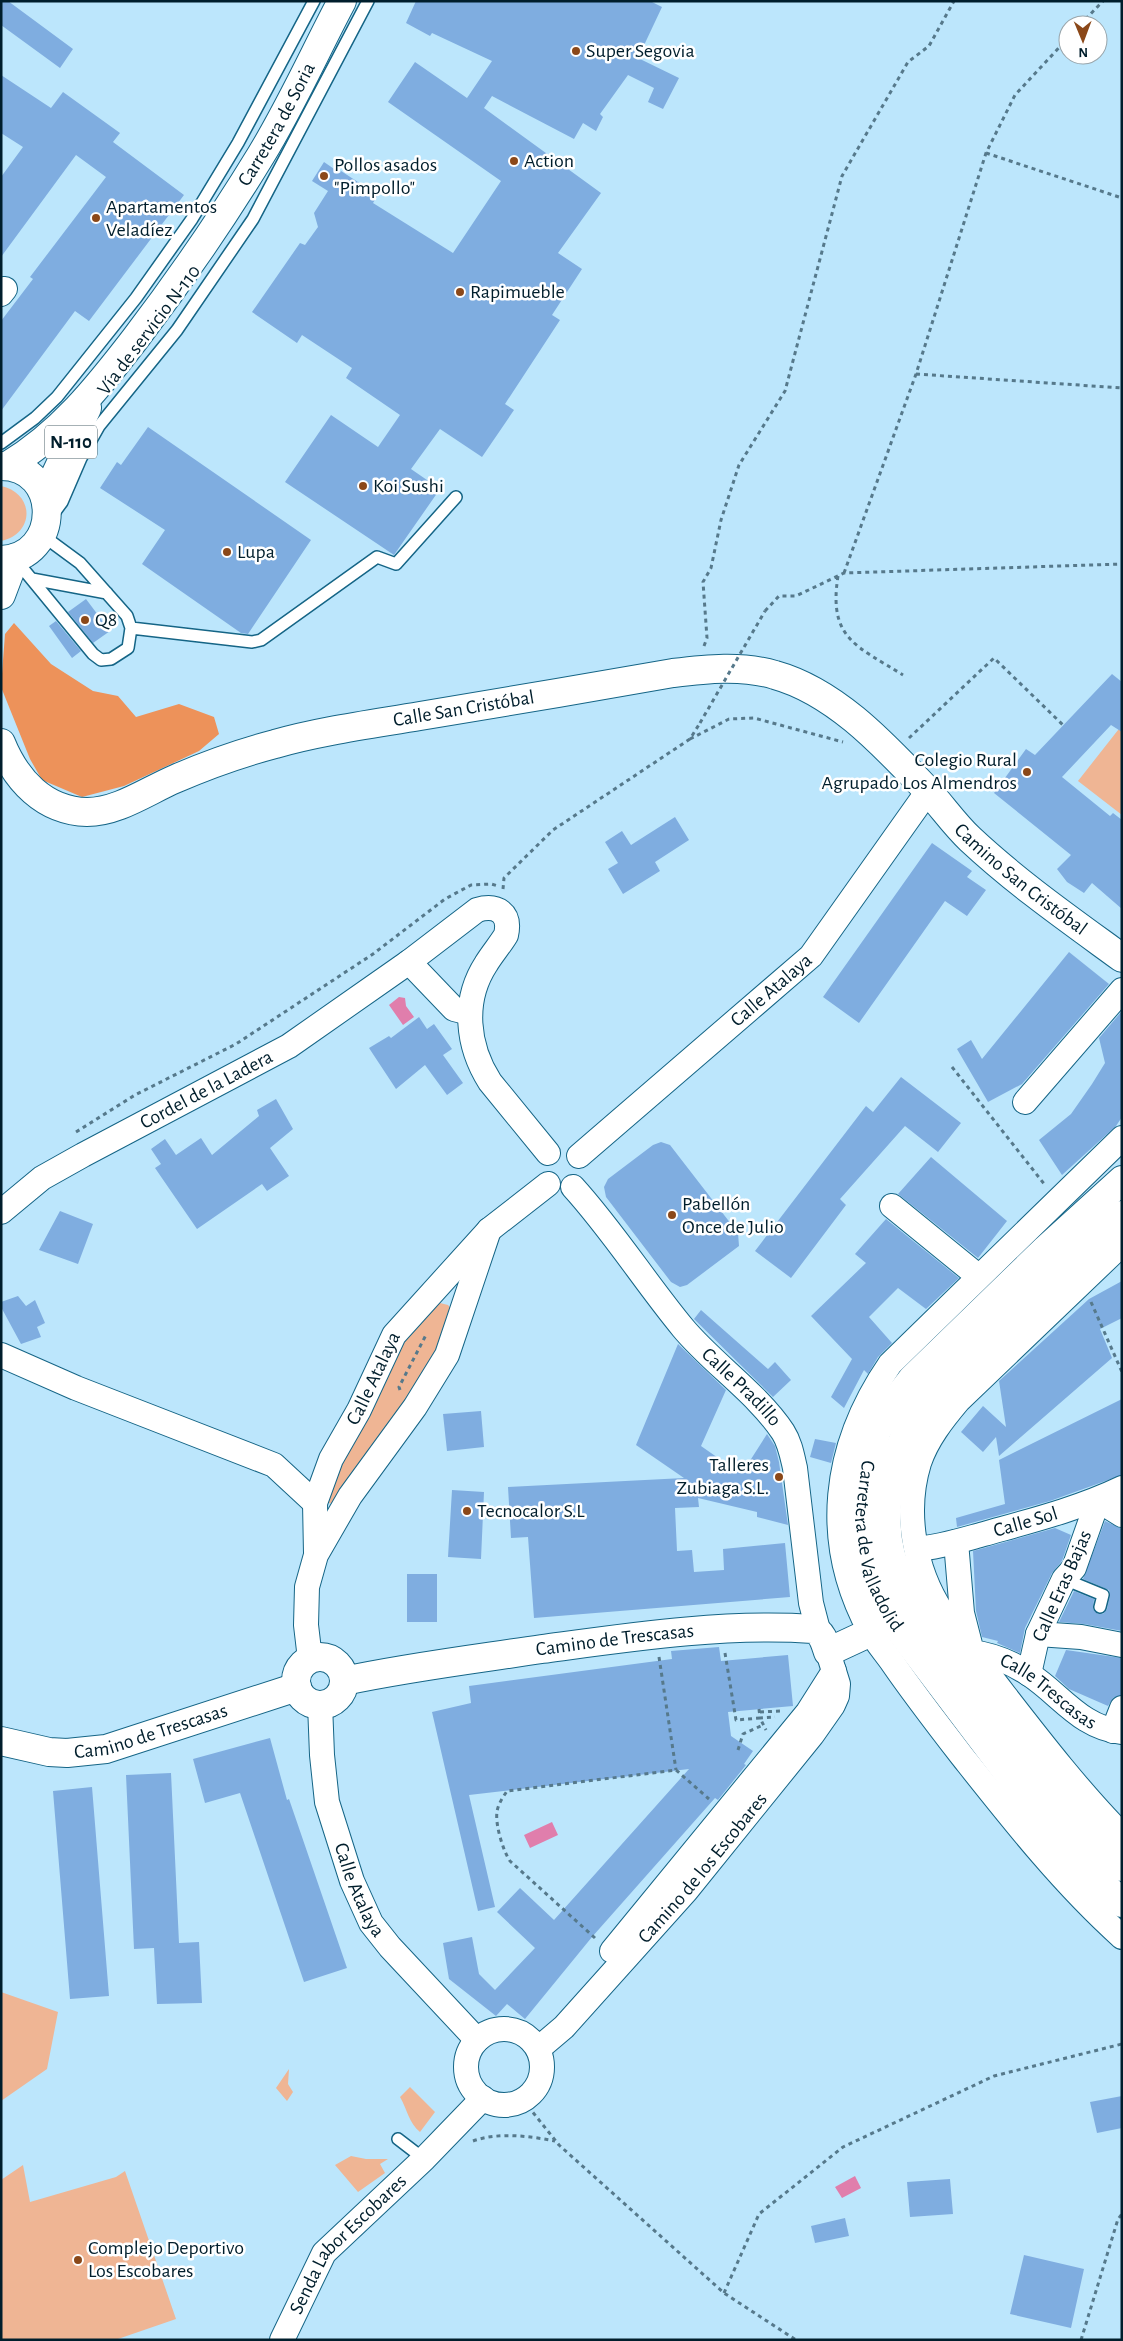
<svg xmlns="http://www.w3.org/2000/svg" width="1123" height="2341" font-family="'Alegreya Sans',sans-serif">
<rect width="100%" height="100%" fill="#bce6fc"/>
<!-- green -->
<path fill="#efb594" d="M1,486C35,493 35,534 1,541Z
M1122,725V815L1078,781Z
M440,1303L448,1305L453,1311L441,1354L335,1504L329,1503L327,1498L328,1493L402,1340L433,1307Z
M1,1992L58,2012L47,2069L1,2101Z
M289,2069L288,2084L293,2092L287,2101L276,2088Z
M410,2087L435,2112L420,2132C409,2123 407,2109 400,2097Z
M351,2156L366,2159H388L380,2164L385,2173L358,2192L335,2165Z
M23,2165L30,2202L116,2177L125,2171L176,2319L115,2340H1V2180Z"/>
<!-- forest -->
<path fill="#ed925a" d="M14,623L51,664L93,691L118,696L136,717L179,704L214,717L219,734L199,751L124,786L82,797L42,780L30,759L1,687L5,634Z"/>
<!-- water -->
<path fill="#e07eac" d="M399,997L405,998L406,1006L414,1017L403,1025L389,1005Z
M552,1822L558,1835L530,1848L524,1835Z
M855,2176L861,2188L842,2198L835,2187Z"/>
<!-- building -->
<path fill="#7fade0" d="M1,1H8L73,49L60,68L1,25Z
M416,1H650L662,7L638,58L679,78L663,109L648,102L654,88L628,75L600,114L603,117L596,131L583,123L574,139L492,96L484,108L601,193L558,253L582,269L552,315L560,320L505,404L514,410L482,457L440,429L411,469L440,489L394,555L285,482L331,415L378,447L400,415L346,378L352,368L302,335L297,343L252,312L300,243L305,245L318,227L314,213L328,191L312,181L324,162L340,173L341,171L378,195L373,203L453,253L501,181L388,102L415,62L467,98L492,61L432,33L430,36L406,23Z
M1,75L51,108L63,92L120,133L113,142L184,195L89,321L75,311L1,411V321L33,279L30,277L106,177L76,155L1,257V177L23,147L1,133Z
M148,427L311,540L248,634L241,633L142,564L165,530L100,488L117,462L121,465Z
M86,599L110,631L93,643L68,612Z
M56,621L81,651L72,658L49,626Z
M1112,674L1122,682V732L1111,725L1062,777L1110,816L1113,813L1122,820V909L1092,883L1084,893L1067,882L1057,869L1071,855L994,793L1026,749L1035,755Z
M675,817L689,840L655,862L660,871L623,894L608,869L618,863L605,842L622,831L631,845Z
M932,843L972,871L967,877L986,890L967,916L945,901L859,1023L823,997Z
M1069,952L1109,984L1022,1084L988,1102L957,1049L971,1040L982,1059Z
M1122,1011V1117L1116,1126L1062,1175L1039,1140L1071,1114L1092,1084L1105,1063L1099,1038Z
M419,1017L427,1029L434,1024L452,1049L443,1055L463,1083L447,1095L425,1065L396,1089L369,1048L389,1036L391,1038Z
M901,1077L961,1123L938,1152L905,1126L840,1199L846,1205L791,1278L755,1251L866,1106L873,1112Z
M276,1099L293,1129L270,1148L289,1176L267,1191L262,1184L197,1229L155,1168L161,1164L151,1149L165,1139L176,1155L201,1138L212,1155L259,1116L257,1110Z
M661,1142L670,1145L738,1233L739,1246L687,1285L680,1287L671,1282L606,1197L604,1187L608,1179L653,1145Z
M931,1157L1007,1221L978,1258L898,1194Z
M60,1211L93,1224L78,1264L39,1250Z
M886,1219L959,1278L926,1309L898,1288L869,1317L892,1343L878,1357L868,1374L864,1370L844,1408L831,1397L852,1359L811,1316L866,1263L855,1254Z
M1122,1281V1318L1100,1329L1112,1358L999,1456L996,1437L983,1452L961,1432L983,1406L1006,1427L999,1381L1089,1299Z
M18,1296L26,1306L35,1300L45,1323L37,1327L41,1337L21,1344L1,1307V1302Z
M701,1310L768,1369L775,1362L791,1380L773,1397L694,1319Z
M678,1344L726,1390L701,1446L731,1467L737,1459L746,1467L767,1434L775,1446L779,1462L788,1525L757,1517V1512L698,1498L699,1507L675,1508L677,1551L692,1550L694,1572L724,1570L723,1549L785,1543L790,1597L534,1618L528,1537L511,1538L508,1487L684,1478L636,1445Z
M1122,1399V1475L1050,1501L957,1527L956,1518L1005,1504L999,1460Z
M481,1411L484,1447L447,1451L443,1414Z
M815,1439L836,1443L831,1463L810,1457Z
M452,1490L484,1492L481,1559L448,1557Z
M1105,1521L1122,1529V1631L1084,1624L1059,1622L1074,1591L1094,1599L1093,1609L1098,1614H1103L1107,1609L1110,1596L1109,1590L1083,1579Z
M1055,1528L1071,1535L1062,1561L1052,1573L1025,1628L1020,1653L997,1643L998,1641L982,1637L976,1611L973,1551Z
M407,1574H437V1622H407Z
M719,1647L721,1661L788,1655L793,1706L728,1712L731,1736L753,1751L744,1764L746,1765L718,1800L715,1798L592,1937L525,2019L507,2004L496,2016L449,1979L443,1943L472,1937L479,1974L495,1990L535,1948L497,1912L520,1888L554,1920L689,1769L469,1795L495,1907L478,1911L432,1712L471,1703L469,1686L672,1659L671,1651Z
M1066,1650L1122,1658V1695L1113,1698L1108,1706L1069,1689L1055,1676Z
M270,1738L287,1800L289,1799L347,1968L304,1982L240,1793L205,1803L193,1759Z
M171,1773L179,1943L199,1942L202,2003L157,2004L154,1948L134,1949L126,1775Z
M92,1787L109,1996L70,1999L53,1791Z
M1122,2096V2128L1097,2133L1090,2102Z
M950,2179L953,2214L910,2217L907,2182Z
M845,2218L849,2236L815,2243L811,2226Z
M1024,2255L1084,2269L1071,2328L1010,2314Z"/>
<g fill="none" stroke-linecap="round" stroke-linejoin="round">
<!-- service casing -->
<g stroke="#156586" stroke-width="14">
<path id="service" d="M1,443L35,418L57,397L136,298L192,219L238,143L314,1
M51,517L62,502L81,458L99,426L177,330L253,219L368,1
M15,559L93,654L101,660L111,659L128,648L131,628L127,616L80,563L42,535
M32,579L107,593
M131,628L252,642L261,640L377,557L396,564L456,497
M1064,1579L1103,1595L1100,1607
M398,2139L424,2159"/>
</g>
<!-- minor casing -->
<g stroke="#156586" stroke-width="26">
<g id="minor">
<path d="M1,294L5,289"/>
<path d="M409,962L454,1009L470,1013"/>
<path d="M1025,1102L1122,990"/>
<path d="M1122,1138L890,1364C833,1447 821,1541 870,1631C876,1642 885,1652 892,1662C914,1694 938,1725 962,1756C1012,1819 1062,1883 1122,1937"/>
<path id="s1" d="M579,1156L811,956L928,791"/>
<path id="s2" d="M573,1187C613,1231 645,1282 683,1328C712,1363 758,1394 783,1432C790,1443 792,1455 795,1468L811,1603L818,1630"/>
<path d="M892,1206L978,1276"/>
<path id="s3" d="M1,1212L42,1178L83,1155L289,1046L409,962L477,910C497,904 511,913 506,935C500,945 492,954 486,964C462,1001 467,1046 490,1082L548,1153"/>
<path d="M1122,1244L959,1400C943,1419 927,1439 919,1463C904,1512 914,1569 942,1612C960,1640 983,1666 1003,1693C1041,1742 1078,1790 1122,1835"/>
<path d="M1,1355L76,1388L274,1465L315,1503"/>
<path id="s4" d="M956,1542L962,1613L972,1652C993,1655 1011,1662 1029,1674C1061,1695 1081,1728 1122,1732"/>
<path id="s5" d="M917,1549C940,1547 962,1540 984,1534C1030,1521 1078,1509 1122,1488"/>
<path id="s6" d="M316,1553L315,1503L331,1459L359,1410L394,1335L489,1230L548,1184"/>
<path d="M1038,1634L1081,1637L1122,1645"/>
<path d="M310,1659L306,1625L307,1587L316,1555L350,1496L415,1407L447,1355L489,1230"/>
<path d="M1029,1674L1038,1634L1064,1579L1074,1568L1098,1500L1122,1515"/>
<path id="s7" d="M320,1704L322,1755L327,1802L352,1881L371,1923L390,1947L477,2040"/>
<path d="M1113,1731L1122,1708"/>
<path d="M612,1951L808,1712L834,1671"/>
<circle cx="504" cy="2067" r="38"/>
<path id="s8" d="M538,2049L564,2027L686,1891L812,1735L833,1705L837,1696L838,1684L828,1652"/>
<path id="s9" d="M282,2340L324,2253L424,2159L483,2098"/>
</g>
</g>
<!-- tertiary casing -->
<g stroke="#156586" stroke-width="30">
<g id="tertiary">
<circle cx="320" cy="1681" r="24"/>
<path id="s10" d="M344,1681C409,1667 476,1659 542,1649C631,1637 723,1623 813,1629C822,1632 825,1643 828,1652L871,1632"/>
<path id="s11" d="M1,1741L49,1752L67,1753L106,1749L297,1687"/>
</g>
</g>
<!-- secondary casing -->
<g stroke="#156586" stroke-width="30">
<g id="secondary">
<path id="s12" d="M1,743C16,780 44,811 87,812C118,812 147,791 175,779C207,765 241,753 275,744C320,731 373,724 420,716C504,702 589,688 673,673C706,669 742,665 775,675C836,692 885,746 927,790C942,806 954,824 970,839C1017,883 1070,920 1122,958"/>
</g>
</g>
<!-- trunk casing -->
<g stroke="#156586" stroke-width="30">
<g id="trunk">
<path d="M1,466C62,466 62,558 1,560"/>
<path id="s13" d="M7,466C60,435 98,387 135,339C180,280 222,219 261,155C291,106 315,52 342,1"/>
<path d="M45,497L87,408"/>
<path d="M1,595L15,558"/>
<path id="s14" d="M1122,1180L1046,1249L912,1379L888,1410L877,1431L869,1454L861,1519L869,1575L889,1616L1038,1813L1095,1877L1122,1903"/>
<path d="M1122,1215C1080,1254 1037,1294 995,1334C971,1356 942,1380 922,1407C895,1444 882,1494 888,1540C895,1592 935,1634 965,1675C1014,1741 1063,1809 1122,1867"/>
</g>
</g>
<!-- path -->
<path stroke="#56798b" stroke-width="3" stroke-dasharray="4 4" stroke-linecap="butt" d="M1080,25L1103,1
M986,153L1122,198
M916,374L1122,388
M844,573L916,374L986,153L1015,95L1068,38
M838,576C828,639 857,646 903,675
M765,611L779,596H796L844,573L1122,564
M704,646L707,638L703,582L711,568L721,520L739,465L785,391L842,176L908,62L929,46L954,1
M909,738L994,658L1063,725
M690,739L729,719L754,718L843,742
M503,889L504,878L553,830L690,739L700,723
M952,1067L1045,1185
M76,1132L135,1095L236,1044L373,954L445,899L471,885L491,884L498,886
M1091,1302L1122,1372
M400,1390L399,1387L427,1333
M725,1653L736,1720L760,1718L766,1730
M659,1657L676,1770
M759,1709L760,1718L775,1717
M760,1712L780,1711
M738,1750L743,1734L763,1725
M595,1938L510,1861C503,1851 495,1824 497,1812C498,1804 503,1797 507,1791L676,1770L709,1799
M523,2100L559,2145L724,2293L796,2340
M473,2141C498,2132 529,2136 555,2141
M724,2293L759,2214L843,2147L994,2076L1122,2044
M1081,2340L1118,2219L1122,2214"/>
<!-- service -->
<use href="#service" stroke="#fff" stroke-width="11"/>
<!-- minor -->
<use href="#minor" stroke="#fff" stroke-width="24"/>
<!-- tertiary -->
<use href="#tertiary" stroke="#fff" stroke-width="28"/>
<!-- secondary -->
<use href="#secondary" stroke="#fff" stroke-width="28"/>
<!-- trunk -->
<use href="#trunk" stroke="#fff" stroke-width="28"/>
<!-- path-bridge -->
<path stroke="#56798b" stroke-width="3" stroke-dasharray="4 4" stroke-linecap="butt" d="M700,723L765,611"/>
</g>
<!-- markers -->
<g fill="#8b4819" stroke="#fff" stroke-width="2">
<circle cx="576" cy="51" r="5"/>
<circle cx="514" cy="161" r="5"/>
<circle cx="324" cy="176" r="5"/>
<circle cx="96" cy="218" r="5"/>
<circle cx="460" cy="292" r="5"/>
<circle cx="363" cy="486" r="5"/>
<circle cx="227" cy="552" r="5"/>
<circle cx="85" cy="620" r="5"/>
<circle cx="1027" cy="772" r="5"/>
<circle cx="672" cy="1215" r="5"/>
<circle cx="779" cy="1477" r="5"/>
<circle cx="467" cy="1511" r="5"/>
<circle cx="78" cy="2260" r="5"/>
</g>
<g text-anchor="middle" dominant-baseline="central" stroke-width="5" stroke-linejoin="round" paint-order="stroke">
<!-- shield labels -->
<rect fill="#fff" stroke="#4c626b" stroke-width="1" x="45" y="425.5" width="52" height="33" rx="4"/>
<g font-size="19" font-weight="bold" fill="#001e2c">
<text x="71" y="442">N-110</text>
</g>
<!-- poi labels -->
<g font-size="20" fill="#001e2c" stroke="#fff" text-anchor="start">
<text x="586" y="51">Super Segovia</text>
<text x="524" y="161">Action</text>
<text x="334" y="165">Pollos asados<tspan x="334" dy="23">"Pimpollo"</tspan></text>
<text x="106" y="207">Apartamentos<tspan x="106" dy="23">Veladíez</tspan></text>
<text x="470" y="292">Rapimueble</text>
<text x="373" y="486">Koi Sushi</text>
<text x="237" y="552">Lupa</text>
<text x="95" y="620">Q8</text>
<text x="1017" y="760" text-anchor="end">Colegio Rural<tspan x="1017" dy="23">Agrupado Los Almendros</tspan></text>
<text x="682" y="1204">Pabellón<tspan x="682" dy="23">Once de Julio</tspan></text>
<text x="769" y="1465" text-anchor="end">Talleres<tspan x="769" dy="23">Zubiaga S.L.</tspan></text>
<text x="477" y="1511">Tecnocalor S.L</text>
<text x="88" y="2248">Complejo Deportivo<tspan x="88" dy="23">Los Escobares</tspan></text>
</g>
<!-- street labels -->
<g font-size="20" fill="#001e2c" stroke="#fff">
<text stroke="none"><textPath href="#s13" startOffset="439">Carretera de Soria</textPath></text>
<text transform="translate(149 330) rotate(-53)">Vía de servicio N-110</text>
<text stroke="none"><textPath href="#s12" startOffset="510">Calle San Cristóbal</textPath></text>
<text stroke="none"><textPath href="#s12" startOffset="1148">Camino San Cristóbal</textPath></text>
<text stroke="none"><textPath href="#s1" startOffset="254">Calle Atalaya</textPath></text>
<text stroke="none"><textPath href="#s3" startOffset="240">Cordel de la Ladera</textPath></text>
<text stroke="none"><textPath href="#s6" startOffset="188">Calle Atalaya</textPath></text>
<text stroke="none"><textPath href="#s2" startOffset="262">Calle Pradillo</textPath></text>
<text stroke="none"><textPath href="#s5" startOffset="112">Calle Sol</textPath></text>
<text stroke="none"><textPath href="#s14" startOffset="472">Carretera de Valladolid</textPath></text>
<text transform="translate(1062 1586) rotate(-66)">Calle Eras Bajas</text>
<text stroke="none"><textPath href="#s10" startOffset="274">Camino de Trescasas</textPath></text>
<text stroke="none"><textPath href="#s4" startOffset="199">Calle Trescasas</textPath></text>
<text stroke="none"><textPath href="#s11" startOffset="154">Camino de Trescasas</textPath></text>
<text stroke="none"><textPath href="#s8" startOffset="245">Camino de los Escobares</textPath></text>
<text stroke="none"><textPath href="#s7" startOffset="192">Calle Atalaya</textPath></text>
<text stroke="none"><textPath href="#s9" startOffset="118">Senda Labor Escobares</textPath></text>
</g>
</g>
<!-- border -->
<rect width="1123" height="2341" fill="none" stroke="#001e2c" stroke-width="5"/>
<!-- north arrow -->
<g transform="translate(1083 40) rotate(179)"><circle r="24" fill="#ffffff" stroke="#99a5ab"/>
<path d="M0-4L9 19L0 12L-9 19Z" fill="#8b4819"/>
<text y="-8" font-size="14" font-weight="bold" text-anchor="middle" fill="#001e2c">N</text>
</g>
</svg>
